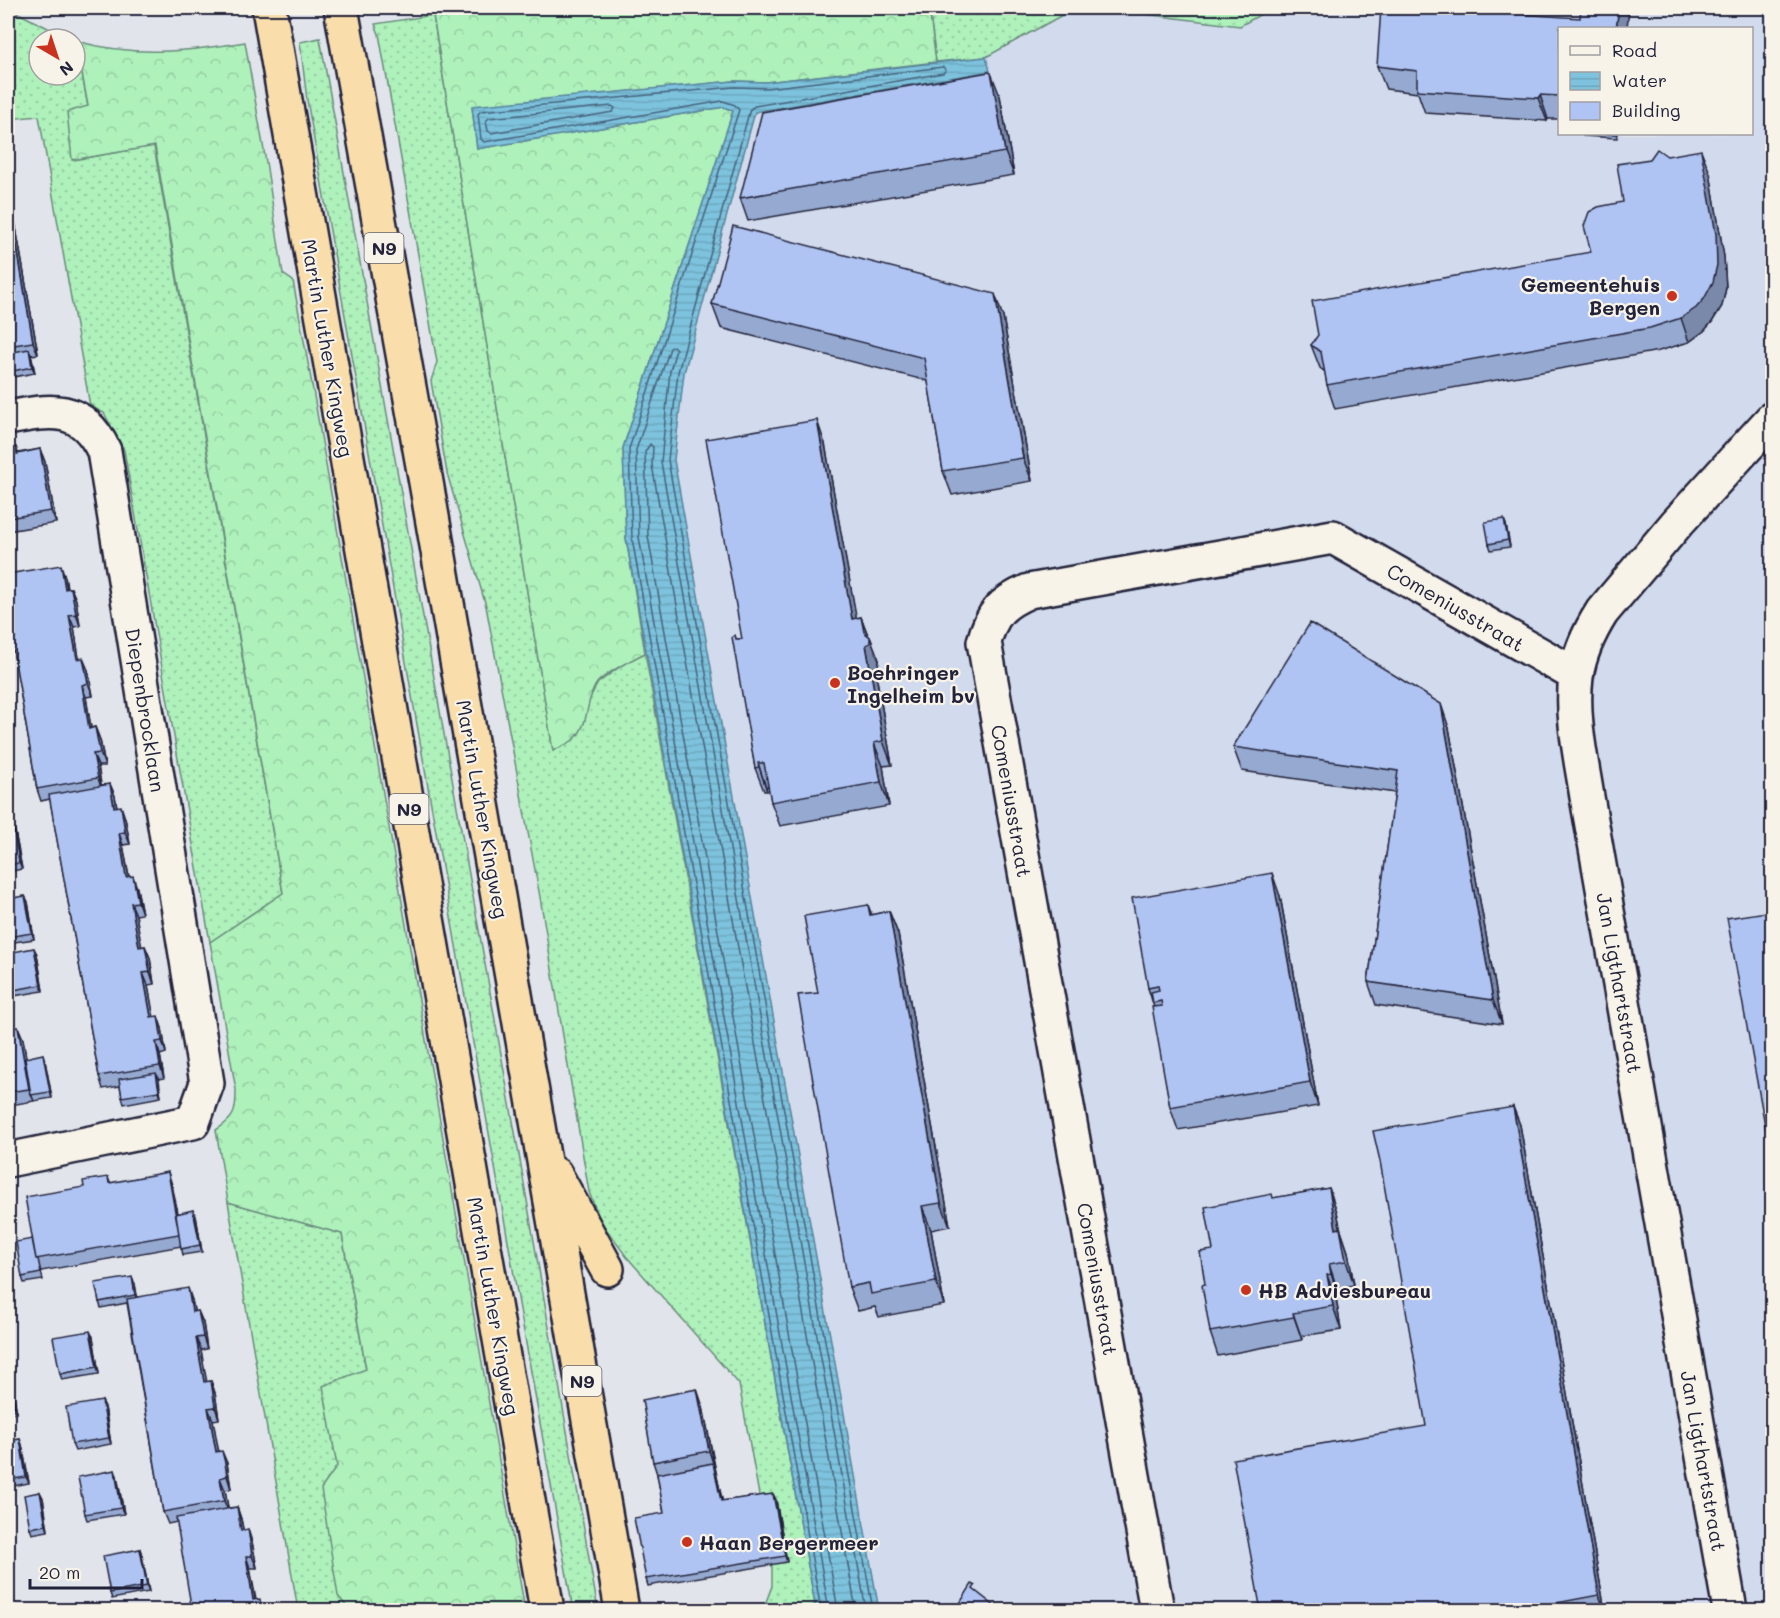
<svg xmlns="http://www.w3.org/2000/svg" width="1780" height="1618" font-family="Mali,sans-serif">
<defs>
<pattern id="grass-dots" width="8" height="8" patternUnits="userSpaceOnUse" patternTransform="scale(1.5)"><rect width="8" height="8" fill="#aef1bb"/><path d="M2 2h.1M6 6h.1" fill="none" stroke="#95cea2" stroke-width="1.8" stroke-linecap="round"/></pattern>
<pattern id="forest-crowns" width="20" height="18" patternUnits="userSpaceOnUse" patternTransform="scale(1.5)"><rect width="20" height="18" fill="#aef1bb"/><path d="M2 6a3 3 0 1 1 6 0M12 15a3 3 0 1 1 6 0" fill="none" stroke="#95cea2"/></pattern>
<pattern id="water-rules" width="6" height="5" patternUnits="userSpaceOnUse" patternTransform="scale(1.5)"><rect width="6" height="5" fill="#7dc3dd"/><path d="M0 2.5h6" fill="none" stroke="#6ca7bf"/></pattern>
</defs>
<rect width="100%" height="100%" fill="#e1e5eb"/>
<filter id="ink" filterUnits="userSpaceOnUse"><feTurbulence type="fractalNoise" baseFrequency=".0167" numOctaves="2"/><feDisplacementMap in="SourceGraphic" scale="12" xChannelSelector="R" yChannelSelector="G"/><feConvolveMatrix kernelMatrix="1 2 1 2 8 2 1 2 1" color-interpolation-filters="sRGB"/></filter>
<g filter="url(#ink)">
<!-- built -->
<path fill="#d2dbed" fill-rule="evenodd" d="M919,8H1772V1610H855L654,436L765,39ZM1560,28H1752V134H1560Z"/>
<!-- grass -->
<path fill="url(#grass-dots)" stroke="#688a7b" stroke-width="1.5" d="M8,8L70,39H39V75H75L76,41L88,107L73,160L154,146L283,893L210,942L124,450L104,413L90,406L39,116L8,119Z
M929,8H1075L986,57L936,62Z
M1095,8H1272L1240,26Z
M433,15L553,750L584,723L589,699L598,683L629,660L645,653L816,1610H763L772,1586V1567L739,1384L626,1256L601,1222L589,1192L540,897L486,606L447,473L431,381L437,362L379,34L375,24Z
M320,38L521,1166L598,1610H573L307,100L300,42Z
M228,1202L342,1234L366,1370L324,1386L337,1466L347,1607L369,1610H298Z"/>
<!-- forest -->
<path fill="url(#forest-crowns)" stroke="#688a7b" stroke-width="1.5" d="M122,8H234L195,13H167Z
M477,8H929L936,62L766,82L734,81L472,107L477,149L724,107L733,111L623,448L626,538L645,653C633,659 606,673 597,683C585,699 590,725 574,739C569,744 560,747 553,751L433,15Z
M76,41C134,57 186,52 245,42L266,162L283,274L293,281L313,390L525,1610H369L347,1607L338,1596L321,1489L337,1466L323,1386L366,1369L342,1234L228,1202L216,1130C235,1118 236,1112 236,1090L210,942L283,893L155,146L72,160L67,112L88,106Z"/>
<!-- water -->
<path fill="url(#water-rules)" stroke="#59839c" stroke-width="1.5" d="M986,57L990,71L755,112L684,373L674,460L879,1610H816L626,538L623,448L733,111L724,107L477,149L472,106L734,81L766,82Z"/>
<g fill="none" stroke-linecap="round" stroke-linejoin="round">
<!-- shore -->
<path stroke="#46627c" stroke-width="1.5" d="M612,106L615,108L613,112L491,133L488,131L486,121L489,118Z
M821,1610L632,538L629,449L739,110L735,105L723,101L484,142L481,139L478,114L481,111L734,87L767,88L943,67L946,70L943,73L755,106L750,109L678,372L668,460L873,1610
M829,1610L639,537L636,450L670,348L673,346L676,349L670,371L661,462L866,1610
M838,1610L648,536L645,452L650,444L653,447L652,465L856,1610"/>
<!-- street casing -->
<g stroke="#22223b" stroke-width="38">
<path id="street" d="M8,418C51,410 82,404 104,451L207,1083L193,1122L8,1160
M1157,1610L984,642C992,613 1001,603 1029,591L1333,537L1576,675
M1730,1610L1587,797C1581,758 1571,716 1576,677C1579,655 1590,631 1602,612L1677,523L1772,419"/>
</g>
<!-- highway casing -->
<g stroke="#22223b" stroke-width="38">
<path id="highway" d="M269,8L547,1610
M341,8L427,488L622,1610
M555,1174L607,1269"/>
</g>
<!-- street -->
<use href="#street" stroke="#f7f3e8" stroke-width="33"/>
<!-- highway -->
<use href="#highway" stroke="#f9deab" stroke-width="33"/>
</g>
<!-- wall -->
<path fill="#96a9d0" stroke="#22223b" stroke-width="1.5" d="M1629,8L1560,28V119H1548L1547,121L1425,113L1418,93L1386,89L1377,66L1580,18Z
M1000,96L1014,175L748,221L740,198Z
M1582,134H1618L1617,138L1583,136Z
M1667,156L1710,173L1724,257L1726,288L1722,306L1712,322L1704,331L1689,342L1659,351L1335,409L1327,385L1325,372L1320,368L1311,345L1591,252L1623,202Z
M8,182L38,354L31,355L35,373L8,378Z
M712,304L1003,317L1032,481L952,495L943,471L928,381L721,328Z
M825,444L856,618L861,617L868,635L870,637L879,660L878,666L875,669L892,765L883,766L889,806L780,826L771,802L769,786L766,787L767,791H764L755,768L735,635L736,639H742Z
M16,447L18,453L40,449L45,462L56,523L8,531V448Z
M1506,525L1510,547L1491,550L1489,544Z
M8,554L10,560L12,574L65,577L67,588H71L76,600L80,626L74,627L79,658L88,670L93,696L86,697L91,728L95,727L100,740L105,766H98L101,785L110,784L115,796L117,807L125,818L130,844L123,845L129,877L137,888L142,914L136,915L141,947L145,946L150,958L154,984L148,985L153,1017L162,1028L164,1041L166,1053L160,1055L164,1078L158,1079L161,1097L124,1104L122,1097L120,1086L103,1089L99,1076L50,799L41,801L37,789L8,621Z
M1449,728L1502,1024L1376,1005L1368,982L1395,793L1242,771L1233,747Z
M8,827L15,832L22,869L8,872Z
M25,896L28,902L34,939L8,943V899Z
M1280,896L1318,1106L1178,1130L1170,1107L1154,1007L1148,988Z
M868,905L872,915L889,911L898,934L950,1226L931,1230L944,1305L879,1317L875,1307L858,1311L849,1287L818,993Z
M8,953L37,954L43,991L8,997Z
M18,1027L23,1039L26,1058L45,1061L52,1098L10,1105L12,1111L8,1112V1029Z
M1513,1107L1520,1125L1605,1611H1261L1426,1426Z
M108,1177L110,1183L172,1185L178,1213L196,1216L202,1252L183,1255L181,1246L41,1271L43,1280L24,1283L22,1277L32,1239L84,1187Z
M1329,1188L1337,1212L1341,1231L1348,1252L1354,1285L1337,1288L1339,1298H1336L1341,1330L1301,1336L1302,1340L1218,1356L1210,1332L1205,1284L1213,1250L1274,1198Z
M135,1284L137,1297L192,1300L194,1312L198,1311L203,1323L207,1349L201,1350L206,1382L211,1381L215,1393L219,1419L213,1420L218,1452L227,1463L231,1489L225,1490L228,1508L237,1507L241,1519L243,1530L252,1542L257,1568H250L256,1600L264,1611L177,1522L168,1524L163,1512L127,1303L101,1308L99,1302Z
M93,1337L99,1374L62,1380L60,1374Z
M8,1370L10,1376L17,1413L8,1414Z
M102,1401L105,1407L111,1444L75,1451L72,1444Z
M703,1407L722,1501L773,1494L776,1500L787,1562L648,1586L646,1579L664,1513L657,1474L653,1462Z
M20,1439L22,1445L29,1483L8,1487V1441Z
M117,1476L124,1514L87,1520L85,1514Z
M40,1492L43,1498L48,1531L32,1534L30,1528Z
M140,1549L142,1556L149,1592L112,1599L110,1593Z"/>
<!-- shaded-wall -->
<path fill="#7a89a9" stroke="#22223b" stroke-width="1.5" d="M1619,8H1629L1627,28H1616Z
M991,73L1000,96L1014,175L1005,152Z
M1540,95L1548,119L1547,121L1538,98Z
M1701,150L1710,173L1724,257L1726,288L1722,306L1712,322L1704,331L1689,342L1681,318Z
M8,182L38,354L33,342L8,195Z
M995,294L1003,317L1032,481L1023,458Z
M29,349L31,355L35,373L32,367Z
M817,420L825,444L861,643L852,619Z
M40,449L45,462L56,523L51,511Z
M1504,519L1506,525L1510,547L1508,540Z
M8,554L10,560L13,578L10,572Z
M61,565L65,577L69,601L65,589Z
M71,588L76,600L80,626L76,614Z
M69,615L74,627L81,671L77,659Z
M861,617L870,641V637L879,660L878,666L875,669L892,765L883,741Z
M83,658L88,670L93,696L88,683Z
M82,685L86,697L93,741L89,729Z
M1441,704L1449,728L1502,1024L1493,1000Z
M95,727L100,740L105,766L100,753Z
M874,743L883,766L889,806L881,782Z
M93,754L98,766L102,790L98,778Z
M758,763L766,787L767,791L759,767Z
M110,784L115,796L119,819L114,807Z
M121,806L125,818L130,844L125,832Z
M13,826L15,832L22,869L19,863Z
M119,833L123,845L131,889L126,877Z
M1272,873L1280,896L1318,1106L1310,1082Z
M133,876L137,888L142,914L138,902Z
M25,896L28,902L34,939L32,933Z
M131,903L136,915L144,959L139,947Z
M889,911L898,934L950,1226L941,1203Z
M145,946L150,958L154,984L150,972Z
M34,948L37,954L43,991L41,985Z
M143,973L148,985L156,1029L151,1017Z
M158,1016L162,1028L166,1053L162,1041Z
M18,1027L23,1039L32,1094L31,1095L34,1101L29,1089Z
M156,1042L160,1055L164,1078L160,1066Z
M43,1054L45,1061L52,1098L50,1092Z
M156,1073L159,1079L161,1097L159,1091Z
M1513,1107L1520,1125L1605,1611L1599,1595Z
M168,1172L172,1185L183,1246L179,1234Z
M1329,1188L1337,1212L1341,1231L1348,1252L1354,1285L1346,1261L1336,1229Z
M922,1206L931,1230L944,1305L936,1282Z
M193,1210L196,1216L202,1252L200,1245Z
M1329,1264L1337,1288L1339,1298L1331,1274Z
M1327,1275L1336,1298L1341,1330L1333,1306Z
M132,1277L135,1284L138,1301L135,1295Z
M188,1288L192,1300L197,1324L192,1312Z
M198,1311L203,1323L207,1349L203,1337Z
M1293,1313L1301,1336L1302,1340L1294,1317Z
M90,1331L93,1337L99,1374L97,1367Z
M196,1338L201,1350L209,1394L204,1382Z
M8,1369L10,1376L17,1413L14,1407Z
M211,1381L215,1393L219,1419L215,1407Z
M697,1389L703,1407L715,1469L724,1507L713,1463L709,1451Z
M102,1401L105,1407L111,1444L109,1438Z
M208,1408L213,1420L221,1464L216,1452Z
M20,1439L22,1445L29,1483L26,1477Z
M222,1451L227,1463L231,1489L227,1476Z
M115,1470L117,1476L124,1514L121,1508Z
M220,1478L225,1490L229,1513L224,1501Z
M40,1492L43,1498L48,1531L46,1525Z
M773,1494L776,1500L787,1562L785,1556Z
M237,1507L241,1519L246,1543L241,1531Z
M248,1529L252,1542L257,1568L252,1556Z
M140,1549L142,1556L149,1592L147,1586Z
M246,1556L250,1568L257,1611L253,1600Z"/>
<!-- building -->
<path fill="#afc4f2" stroke="#22223b" stroke-width="1.5" d="M1381,8H1421L1580,18L1581,8H1619L1616,28H1560V96L1540,95L1538,98L1417,90V71L1377,66Z
M989,72L991,73L992,77L1005,152L740,198L762,112Z
M1657,149L1667,156L1701,150L1716,234L1717,265L1713,282L1704,299L1696,308L1681,318L1650,328L1327,385L1321,352L1311,345L1318,335L1312,301L1591,252L1584,226L1589,212L1598,207L1623,202L1617,164L1650,159Z
M8,195L33,342L8,346Z
M733,226L995,294L1023,458L943,471L924,358L712,304Z
M29,349L32,367L8,372V353Z
M817,420L852,619L861,617L864,632L870,637V643L866,645L883,741L874,743L881,782L771,802L764,763H758L759,767L755,768L732,637L735,635L736,639H742L706,439Z
M16,447L17,454L40,449L51,511L8,518V448Z
M1504,519L1508,540L1489,544L1485,522Z
M8,554L10,572H8Z
M61,565L65,589L71,588L76,614L69,615L77,659L83,658L88,683L82,685L89,729L95,727L100,753L93,754L98,778L37,789L8,621V574Z
M1310,623L1441,704L1493,1000L1368,982L1398,771L1233,747Z
M110,784L114,807L121,806L125,832L119,833L126,877L133,876L138,902L131,903L139,947L145,946L150,972L143,973L151,1017L158,1016L162,1041L156,1042L160,1066L99,1076L49,795Z
M13,826L19,863L8,865V827Z
M1272,873L1310,1082L1170,1107L1152,1007L1162,1006L1161,1001L1153,1003L1151,992L1159,990L1158,986L1148,988L1132,898Z
M25,896L32,933L8,937V899Z
M868,905L870,915L889,911L941,1203L922,1206L936,1282L871,1294L869,1283L849,1287L798,995L818,993L804,916Z
M1773,911V1169L1727,918Z
M34,948L41,985L8,991V953Z
M18,1027L29,1089L8,1092V1029Z
M43,1054L50,1092L31,1095L25,1058Z
M156,1073L159,1091L122,1097L119,1079Z
M1513,1107L1599,1595L1514,1611H1261L1233,1459L1426,1426L1380,1161L1373,1131Z
M168,1172L179,1234L36,1259L25,1197L84,1187L83,1181L95,1179L108,1177L109,1183Z
M1329,1188L1336,1229L1340,1228L1346,1261L1329,1264L1331,1274L1327,1275L1333,1306L1293,1313L1294,1317L1210,1332L1202,1285L1205,1284L1200,1252L1213,1250L1205,1207L1272,1194L1273,1198Z
M193,1210L200,1245L181,1249L176,1214Z
M32,1239L36,1259H38L41,1273L22,1277L16,1242Z
M132,1277L135,1295L99,1302L95,1283Z
M188,1288L192,1312L198,1311L201,1325L203,1337L196,1338L204,1382L211,1381L215,1407L208,1408L216,1452L222,1451L225,1463L227,1476L220,1478L224,1501L163,1512L127,1299Z
M90,1331L97,1367L60,1374L53,1337Z
M8,1369L14,1407L8,1408Z
M697,1389L709,1451L653,1462L642,1400Z
M102,1401L109,1438L72,1444L66,1407Z
M20,1439L26,1477L8,1480V1441Z
M713,1463L721,1501L773,1494L785,1556L646,1579L634,1518L664,1513L657,1474Z
M115,1470L121,1508L85,1514L78,1477Z
M40,1492L46,1525L30,1528L24,1495Z
M237,1507L241,1531L248,1529L250,1542L252,1556H246L253,1600L260,1599L262,1611H192L176,1518Z
M140,1549L147,1586L110,1593L103,1556Z
M972,1584L975,1586L973,1589L1001,1611H955Z"/>
</g>
<!-- markers -->
<g fill="#c8321e" stroke="#f7f3e8" stroke-width="2">
<circle cx="1672" cy="296" r="6"/>
<circle cx="835" cy="683" r="6"/>
<circle cx="1246" cy="1290" r="6"/>
<circle cx="687" cy="1542" r="6"/>
</g>
<g text-anchor="middle" dominant-baseline="central" stroke-width="4.5" stroke-linejoin="round" paint-order="stroke">
<!-- shield labels -->
<g fill="#f7f3e8" stroke="#62616f" stroke-width="1.5">
<rect x="364.5" y="233" width="39" height="30" rx="4.5"/>
<rect x="389.5" y="794" width="39" height="30" rx="4.5"/>
<rect x="562.5" y="1366" width="39" height="30" rx="4.5"/>
</g>
<g font-size="18" font-weight="bold" fill="#22223b">
<text x="384" y="248">N9</text>
<text x="409" y="809">N9</text>
<text x="582" y="1381">N9</text>
</g>
<!-- poi labels -->
<g font-size="20" font-weight="bold" fill="#22223b" stroke="#f7f3e8" text-anchor="start">
<text x="1660" y="284" text-anchor="end">Gemeentehuis<tspan x="1660" dy="23">Bergen</tspan></text>
<text x="847" y="672">Boehringer<tspan x="847" dy="23">Ingelheim bv</tspan></text>
<text x="1258" y="1290">HB Adviesbureau</text>
<text x="699" y="1542">Haan Bergermeer</text>
</g>
<!-- street labels -->
<g font-size="20" fill="#22223b" stroke="#f7f3e8">
<text transform="translate(328 348) rotate(80)">Martin Luther Kingweg</text>
<text transform="translate(1456 607) rotate(30)">Comeniusstraat</text>
<text transform="translate(146 710) rotate(81)">Diepenbrocklaan</text>
<text transform="translate(1012 801) rotate(80)">Comeniusstraat</text>
<text transform="translate(483 809) rotate(80)">Martin Luther Kingweg</text>
<text transform="translate(1620 983) rotate(80)">Jan Ligthartstraat</text>
<text transform="translate(1098 1279) rotate(80)">Comeniusstraat</text>
<text transform="translate(494 1306) rotate(80)">Martin Luther Kingweg</text>
<text transform="translate(1704 1461) rotate(80)">Jan Ligthartstraat</text>
</g>
</g>
<!-- margin -->
<rect width="1780" height="1618" fill="none" stroke="#f7f3e8" stroke-width="30"/>
<rect x="15" y="15" width="1750" height="1588" fill="none" stroke="#22223b" stroke-width="2" filter="url(#ink)"/>
<!-- legend -->
<rect x="1558" y="27" width="195" height="108" fill="#f7f3e8" stroke="#a29fa3" stroke-width="1.5"/>
<rect x="1570" y="46" width="30" height="9" fill="#f7f3e8" stroke="#a29fa3" stroke-width="1.5"/>
<text x="1612" y="57" font-size="18" fill="#22223b">Road</text>
<rect x="1570" y="72" width="30" height="18" fill="url(#water-rules)" stroke="#a29fa3" stroke-width="1.5"/>
<text x="1612" y="87" font-size="18" fill="#22223b">Water</text>
<rect x="1570" y="102" width="30" height="18" fill="#afc4f2" stroke="#a29fa3" stroke-width="1.5"/>
<text x="1612" y="117" font-size="18" fill="#22223b">Building</text>
<!-- north arrow -->
<g transform="translate(57 57) rotate(141)"><circle r="28" fill="#f7f3e8" stroke="#a29fa3" stroke-width="1.5"/>
<path d="M0-4.5L10 22L0 15L-10 22Z" fill="#c8321e"/>
<text y="-9" font-size="16" font-weight="bold" text-anchor="middle" fill="#22223b">N</text>
</g>
<!-- scale -->
<path d="M30 1579v9h112v-9" fill="none" stroke="#22223b" stroke-width="3"/>
<text x="39" y="1579" font-size="18" fill="#22223b" stroke="#f7f3e8" stroke-width="4.5" paint-order="stroke">20 m</text>
</svg>
